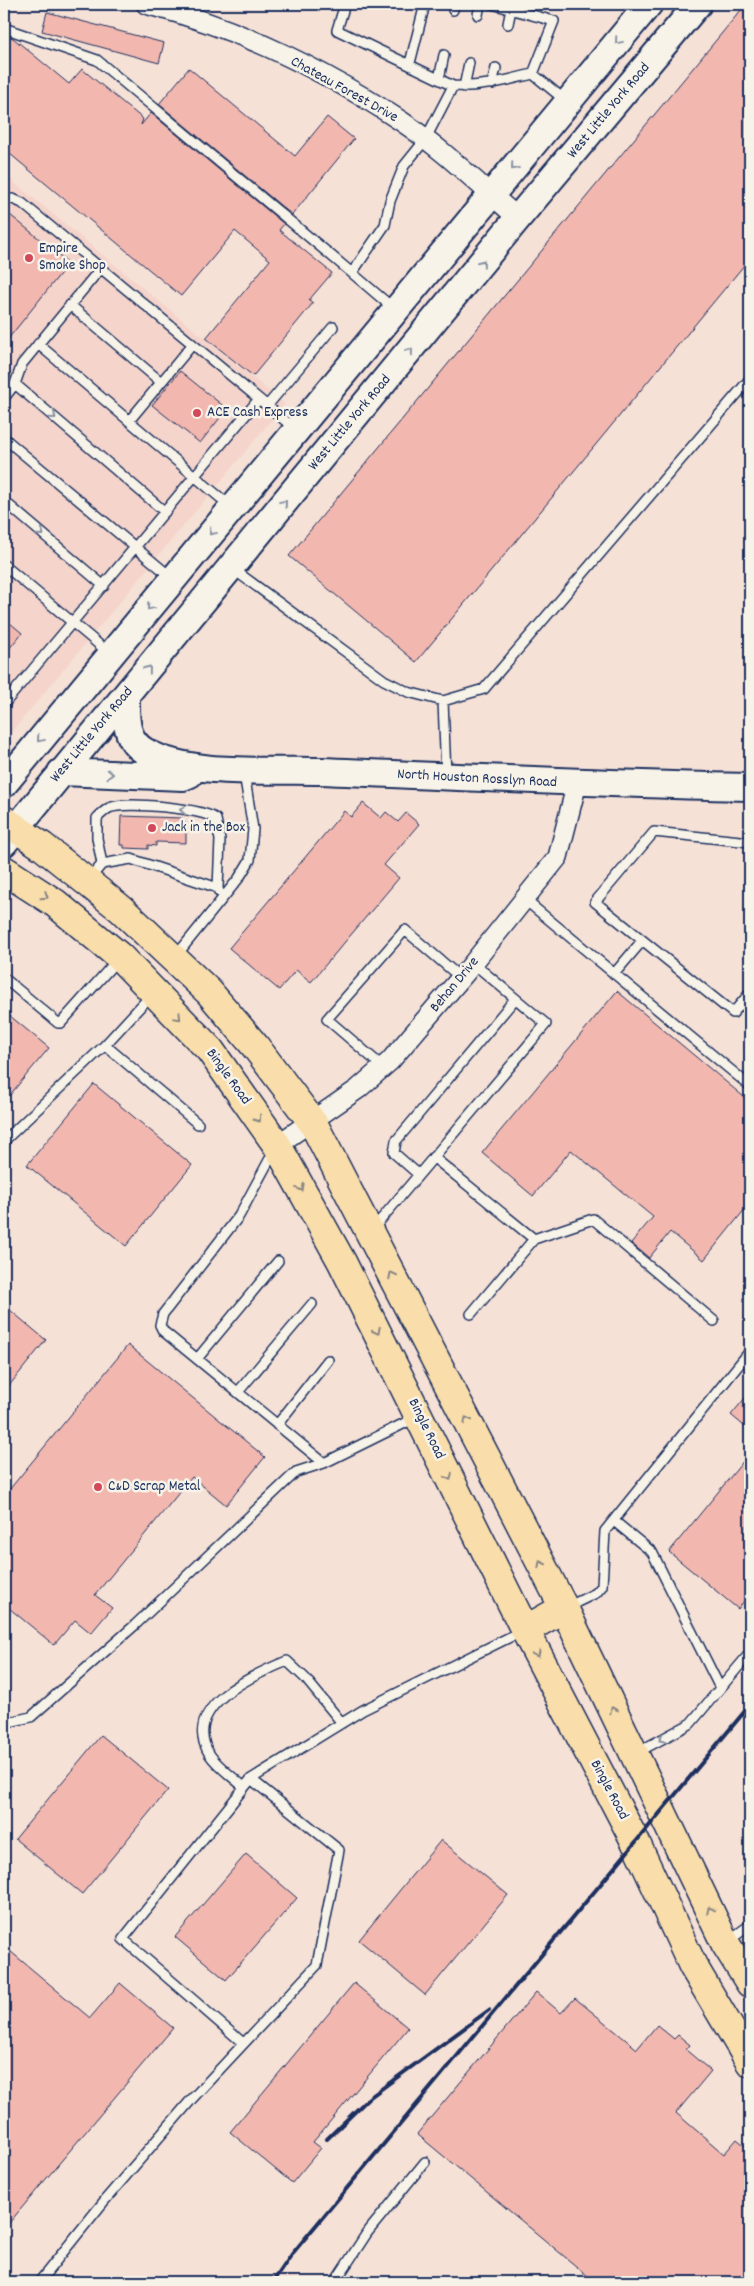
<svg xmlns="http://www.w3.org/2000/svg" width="754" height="2286" font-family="Dekko,sans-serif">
<rect width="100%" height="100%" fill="#f6e1d7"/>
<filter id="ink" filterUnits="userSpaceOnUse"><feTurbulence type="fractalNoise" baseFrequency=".02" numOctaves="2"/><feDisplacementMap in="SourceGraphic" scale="10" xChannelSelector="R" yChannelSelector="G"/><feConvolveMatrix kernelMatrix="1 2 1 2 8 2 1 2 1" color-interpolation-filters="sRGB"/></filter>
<g filter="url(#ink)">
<!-- built -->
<path fill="#f5d4cb" d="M4,179H10L285,404L4,741Z"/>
<!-- building -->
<path fill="#f2b7af" stroke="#1b2f5e" d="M746,4H750V258L416,662L289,556Z
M47,12L164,43L159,63L42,31Z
M4,35L13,38L69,84L82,69L143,119L141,125L151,113L284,224L279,230L332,273L309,300L313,303L253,376L206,338L270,260L235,231L181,296L4,149Z
M189,68L295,156L327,117L354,139L292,215L159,104Z
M4,210L69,263L4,344Z
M180,371L227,409L200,443L152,405Z
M4,618L22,633L4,655Z
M363,803L381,818L386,812L398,822L406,813L419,824L384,865L399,878L311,982L296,970L279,990L229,948L344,811L351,817Z
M121,816L182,818V823H186V843L156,842V846L148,845V849L124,848V845H120Z
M617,991L750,1102V1203L704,1260L670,1232L649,1258L631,1243L653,1217L571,1150L533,1196L482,1153Z
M4,1011L49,1048L4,1102Z
M94,1084L192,1165L126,1246L27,1165Z
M4,1305L46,1340L4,1392Z
M128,1345L265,1457L226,1505L192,1477L95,1595L112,1608L91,1633L75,1620L54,1645L4,1604V1496Z
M750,1392V1431L731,1415Z
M750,1453V1593L738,1609L669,1552Z
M101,1735L168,1790L82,1894L15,1839Z
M441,1840L508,1895L425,1995L359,1940Z
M246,1854L297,1898L226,1980L175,1937Z
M4,1946L90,2018L120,1983L173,2028L4,2229Z
M354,1983L408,2028L313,2142L321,2148L292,2183L230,2132Z
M536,1992L561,2013L575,1998L637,2049L657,2025L674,2039L678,2035L690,2045L686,2050L711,2071L676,2113L724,2154L737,2139L750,2150V2282H595L417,2134Z"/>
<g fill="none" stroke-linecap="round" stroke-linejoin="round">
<!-- lane casing -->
<g stroke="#1b2f5e" stroke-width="12">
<path id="lane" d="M345,4L337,30L453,86C481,88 507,80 533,74L554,21L492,4
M453,10L454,4
M478,15L480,4
M508,24L511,9
M4,28L97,60L352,273
M410,63L425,4
M533,74L566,101
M439,79L444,55
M492,84L496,68
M464,87L469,63
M4,200L13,199L22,203L294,428
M70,305L161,382
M393,308L352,273L385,225L390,201L404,166L425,140L453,86
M38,344L230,506
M15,384L165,512
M4,398L15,384L22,364L100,269
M267,406L333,327
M129,421L192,345
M4,438L171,577
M4,501L104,586
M4,565L109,653
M233,569L384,680L408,692L443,701
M4,704L259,399
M446,775L443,701L484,689L750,379
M750,842L654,832L595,902L733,1013L750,993
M102,864L97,838V818C100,815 104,811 109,808C125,801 202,808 216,819L220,840L218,888
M88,881L102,864L131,859L218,888L219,892
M524,899L750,1086
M176,956L239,878L250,860L253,829L244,773
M614,974L642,941
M4,978L58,1023H61L118,959
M105,1045L198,1124
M383,1067L327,1019L405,930L461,978
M4,1141L105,1045L152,994
M274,1151L239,1216L163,1314L160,1325L163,1331L324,1463
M433,1157L534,1239L593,1219L714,1321
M418,1174L394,1153L396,1141L515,999
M373,1229L546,1024L473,963
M471,1314L534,1239
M197,1359L278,1261
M238,1392L312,1304
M277,1425L328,1360
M614,1521L652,1552L720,1688
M567,1607L596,1593L602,1586L605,1531L750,1351
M4,1723L31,1717L135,1625L296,1472L324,1463L417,1417
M636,1753L690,1724L750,1653
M244,1787C233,1777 218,1767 210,1755C179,1707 253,1675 287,1661L305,1678L342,1723
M728,1941L750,1925
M243,2043L123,1939L251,1779L363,1710L522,1631
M39,2282L105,2200L191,2100L317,1965L339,1850L251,1779
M335,2282L367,2233L425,2162"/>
</g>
<!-- street casing -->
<g stroke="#1b2f5e" stroke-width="22">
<path id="street" d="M146,4C236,27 324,70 401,121C443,149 480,186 518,218
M277,1145L358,1089L390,1061L466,972L558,857L577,783"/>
</g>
<!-- secondary casing -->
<g stroke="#1b2f5e" stroke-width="30">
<path id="secondary" d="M126,696C126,717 124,740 146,752C190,777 270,769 321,771C464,777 607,784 750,787
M61,772L183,777L190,774
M4,784L649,4
M4,843L518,218L698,4"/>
</g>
<!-- primary casing -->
<g stroke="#1b2f5e" stroke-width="31">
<path id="primary" d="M4,820L42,846L121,909L209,992L255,1046L313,1123L564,1608L725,1943L750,1983
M4,870L55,903L120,957L210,1050L277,1145L342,1262L525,1630L635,1841L693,1966L750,2062
M525,1630L564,1608"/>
</g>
<!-- lane -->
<use href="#lane" stroke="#f7f3e8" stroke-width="9"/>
<!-- street -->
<use href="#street" stroke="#f7f3e8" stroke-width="19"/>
<!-- secondary -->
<use href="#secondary" stroke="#f7f3e8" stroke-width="26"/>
<!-- primary -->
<use href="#primary" stroke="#f9deab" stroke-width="28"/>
<!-- rail -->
<path stroke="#1b2f5e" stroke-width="4" d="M327,2139L369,2098L489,2010
M273,2282L292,2254L750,1705"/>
</g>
<!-- one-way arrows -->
<defs><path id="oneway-chevron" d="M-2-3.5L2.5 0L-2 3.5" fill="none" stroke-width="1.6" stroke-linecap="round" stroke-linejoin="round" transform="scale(1.25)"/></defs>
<g stroke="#8991a3">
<use href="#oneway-chevron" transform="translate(618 41) rotate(130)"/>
<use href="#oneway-chevron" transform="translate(514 167) rotate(130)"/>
<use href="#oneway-chevron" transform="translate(482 263) rotate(-51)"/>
<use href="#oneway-chevron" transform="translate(410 351) rotate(-50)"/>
<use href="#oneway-chevron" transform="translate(53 416) rotate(40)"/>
<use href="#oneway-chevron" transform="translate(284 503) rotate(-50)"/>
<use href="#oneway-chevron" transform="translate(212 532) rotate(130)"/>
<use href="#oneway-chevron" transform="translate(41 533) rotate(40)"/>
<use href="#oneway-chevron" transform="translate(150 607) rotate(130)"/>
<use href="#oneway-chevron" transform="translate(148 669) rotate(-51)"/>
<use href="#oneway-chevron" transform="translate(40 739) rotate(130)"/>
<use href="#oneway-chevron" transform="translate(110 774) rotate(2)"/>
<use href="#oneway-chevron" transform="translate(183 810) rotate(-175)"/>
<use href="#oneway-chevron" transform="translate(662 1739) rotate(152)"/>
</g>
<g stroke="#8a8684">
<use href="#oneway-chevron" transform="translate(45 896) rotate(33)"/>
<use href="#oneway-chevron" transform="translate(178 1017) rotate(46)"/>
<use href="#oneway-chevron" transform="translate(258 1119) rotate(55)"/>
<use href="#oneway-chevron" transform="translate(301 1188) rotate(61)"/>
<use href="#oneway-chevron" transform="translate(392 1275) rotate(-117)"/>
<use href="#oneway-chevron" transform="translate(377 1331) rotate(63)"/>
<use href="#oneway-chevron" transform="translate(467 1420) rotate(-117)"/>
<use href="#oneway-chevron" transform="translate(449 1477) rotate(64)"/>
<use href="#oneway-chevron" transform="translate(541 1564) rotate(-117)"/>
<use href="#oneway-chevron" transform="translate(537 1654) rotate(62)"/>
<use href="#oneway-chevron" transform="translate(613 1710) rotate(-115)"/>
<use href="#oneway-chevron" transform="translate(710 1910) rotate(-116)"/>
</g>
</g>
<!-- markers -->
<g fill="#d1495b" stroke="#f7f3e8" stroke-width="2">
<circle cx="29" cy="258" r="5"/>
<circle cx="197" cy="413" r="5"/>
<circle cx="152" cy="828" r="5"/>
<circle cx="98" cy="1487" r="5"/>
</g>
<g text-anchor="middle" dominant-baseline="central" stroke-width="5" stroke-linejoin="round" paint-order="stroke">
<!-- street labels -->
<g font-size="15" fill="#1b2f5e" stroke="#f7f3e8">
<text transform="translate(344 90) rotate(29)">Chateau Forest Drive</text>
<text transform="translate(609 111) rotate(-50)">West Little York Road</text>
<text transform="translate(350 423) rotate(-50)">West Little York Road</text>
<text transform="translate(92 735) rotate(-50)">West Little York Road</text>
<text transform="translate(477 779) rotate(3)">North Houston Rosslyn Road</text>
<text transform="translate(455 985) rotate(-50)">Behan Drive</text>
<text transform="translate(228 1077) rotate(54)">Bingle Road</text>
<text transform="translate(426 1429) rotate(64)">Bingle Road</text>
<text transform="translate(609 1790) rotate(62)">Bingle Road</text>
</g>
<!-- poi labels -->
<g font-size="15" fill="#1b2f5e" stroke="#f7f3e8" text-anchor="start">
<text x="39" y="249">Empire<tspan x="39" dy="17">Smoke Shop</tspan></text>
<text x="207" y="413">ACE Cash Express</text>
<text x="162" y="828">Jack in the Box</text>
<text x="108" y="1487">C&amp;D Scrap Metal</text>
</g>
</g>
<!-- margin -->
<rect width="754" height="2286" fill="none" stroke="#f7f3e8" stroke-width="20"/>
<rect x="10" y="10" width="734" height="2266" fill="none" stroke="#1b2f5e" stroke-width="2" filter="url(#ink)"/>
</svg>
